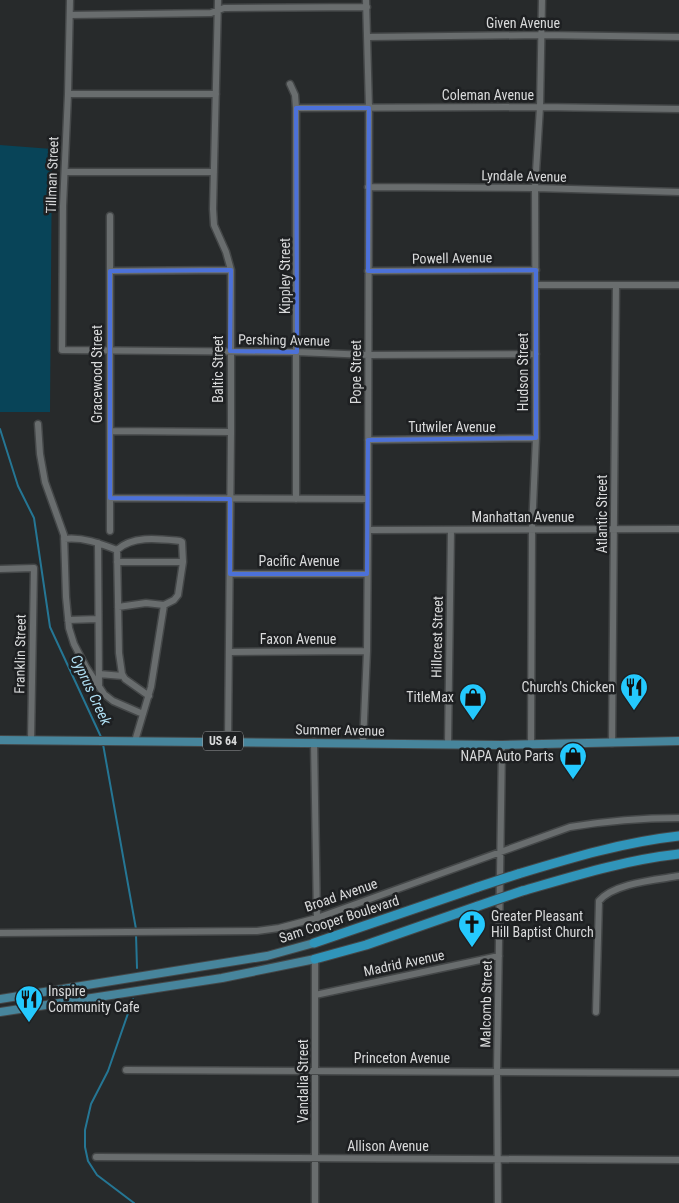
<svg xmlns="http://www.w3.org/2000/svg" width="679" height="1203" font-family="'Roboto Condensed',sans-serif">
<rect width="100%" height="100%" fill="#272a2b"/>
<!-- green -->
<path fill="#084458" d="M0,145L52,149L50,412H0Z"/>
<g fill="none" stroke-linecap="round" stroke-linejoin="round">
<!-- stream -->
<path stroke="#257694" stroke-width="2" d="M0,429L18,486L34,518L50,627L101,737
M103,744L136,929
M136,934L137,968
M133,999L108,1071L91,1104L85,1130V1147L88,1161L97,1175L134,1203"/>
<!-- minor casing -->
<g stroke="#444748" stroke-width="9">
<path id="minor" d="M70,0L68,94L63,206L62,350L297,352L368,355L536,354
M218,0L213,209L214,225L226,252L231,270V432L228,742
M70,15L211,13L224,8L367,7
M368,37L542,35L679,37
M290,84L295,95L296,108V499
M68,94H216
M296,108L540,107L679,109
M65,172H214
M368,187L535,188L679,192
M110,271L231,270
M368,271L536,270
M536,285H679
M38,424L40,454L45,482L64,535L66,597L69,628L74,644L86,667L104,694L113,701L143,714
M110,431L231,432
M368,440L536,438
M110,498L368,499
M368,530L679,529
M110,531V216
M64,539C83,537 99,543 117,550
M98,543L99,686
M117,550L119,653L122,674L125,679L149,696
M117,550C133,535 160,539 180,541L182,542L183,562
M117,562H183L178,595L174,600L164,605L146,603L118,607
M0,569L34,568L31,740
M230,574H367
M68,620L98,619
M229,652L367,651
M99,674L123,676
M135,741L151,687L164,605
M314,742L317,918
M363,743L367,651L368,530L369,108L366,0
M612,743L616,285
M448,744L451,530
M531,744L532,529L536,438L535,188L540,107L542,0
M0,933L257,931L279,928L317,918L570,827C606,821 642,818 679,818
M315,959V1203
M315,995L499,956
M596,1012L599,901C614,883 656,880 679,876
M126,1070L679,1073
M96,1157L679,1160
M498,1203L497,1071L502,745"/>
</g>
<!-- major casing -->
<g stroke="#444748" stroke-width="10">
<path id="major" d="M0,740L502,745L679,741
M0,999L267,956L314,943
M0,1012L222,978L315,959"/>
</g>
<!-- highway casing -->
<g stroke="#444748" stroke-width="11">
<path id="highway" d="M518,874C571,858 624,842 679,836
M522,891C574,876 625,860 679,854
M314,943L478,887
M315,959L366,945L478,906"/>
</g>
<!-- minor -->
<use href="#minor" stroke="#696d6e" stroke-width="6"/>
<!-- major -->
<use href="#major" stroke="#47859c" stroke-width="8"/>
<!-- highway -->
<use href="#highway" stroke="#3095ba" stroke-width="9"/>
<!-- highway-bridge casing -->
<g stroke="#444748" stroke-width="11" stroke-linecap="butt">
<path id="highway-bridge" d="M478,887L518,874
M478,906L522,891"/>
</g>
<!-- highway-bridge -->
<use href="#highway-bridge" stroke="#3095ba" stroke-width="9"/>
</g>
<!-- marked area -->
<path fill="none" stroke="#4c71d9" stroke-width="4" stroke-linejoin="round" d="M296,108H369L368,271L536,270V438L368,440L367,574H230V499L110,498V271L231,270L230,351L297,352Z"/>
<!-- icons -->
<defs>
<g id="restaurant-pin" transform="scale(1.4375)"><path d="M0 17L-7.5 6A9.5 9.5 0 1 1 7.5 6Z" fill="#24c9fe" stroke="#1e2022"/><path d="M-5-6h1v4h1v-4h1v4h1v-4h1v5L-1.5 .5V6h-2V.5L-5-1ZM5-6V6H3V1.5H1.5Q1.5-4 5-6Z" fill="#111"/></g>
<g id="shop-pin" transform="scale(1.4375)"><path d="M0 17L-7.5 6A9.5 9.5 0 1 1 7.5 6Z" fill="#24c9fe" stroke="#1e2022"/><path d="M-5-2.5h2.3a2.7 3.5 0 0 1 5.4 0H5L5.5 6h-11ZM-1.5-2.5h3a1.5 2.3 0 0 0-3 0Z" fill="#111"/></g>
<g id="church-pin" transform="scale(1.4375)"><path d="M0 17L-7.5 6A9.5 9.5 0 1 1 7.5 6Z" fill="#24c9fe" stroke="#1e2022"/><path d="M-1.2-6h2.4v3.5h3.3v2.4h-3.3V6h-2.4V-.1h-3.3v-2.4h3.3Z" fill="#111"/></g>
</defs>
<g fill-rule="evenodd">
<use href="#restaurant-pin" x="634" y="687"/>
<use href="#shop-pin" x="473" y="697"/>
<use href="#shop-pin" x="573" y="756"/>
<use href="#church-pin" x="472" y="924"/>
<use href="#restaurant-pin" x="29" y="999"/>
</g>
<g text-anchor="middle" dominant-baseline="central" stroke-width="5" stroke-linejoin="round" paint-order="stroke">
<!-- shield labels -->
<rect fill="#1e2022" stroke="#a1a2a4" stroke-width="1" x="203" y="731.5" width="40" height="19" rx="4"/>
<g font-size="12" font-weight="bold" fill="#d9dadb">
<text x="223" y="741">US 64</text>
</g>
<!-- street labels -->
<g font-size="14" fill="#d9dadb" stroke="#1e2022">
<text x="523" y="23">Given Avenue</text>
<text x="488" y="95">Coleman Avenue</text>
<text transform="translate(52 175) rotate(-88)">Tillman Street</text>
<text transform="translate(524 176) rotate(1)">Lyndale Avenue</text>
<text transform="translate(452 258) rotate(-1)">Powell Avenue</text>
<text transform="translate(285 276) rotate(-90)">Kippley Street</text>
<text transform="translate(284 340) rotate(1)">Pershing Avenue</text>
<text transform="translate(218 369) rotate(-90)">Baltic Street</text>
<text transform="translate(356 372) rotate(-90)">Pope Street</text>
<text transform="translate(523 372) rotate(-90)">Hudson Street</text>
<text transform="translate(97 374) rotate(-90)">Gracewood Street</text>
<text x="452" y="427">Tutwiler Avenue</text>
<text transform="translate(602 514) rotate(-90)">Atlantic Street</text>
<text x="523" y="517">Manhattan Avenue</text>
<text x="299" y="561">Pacific Avenue</text>
<text transform="translate(437 637) rotate(-89)">Hillcrest Street</text>
<text x="298" y="639">Faxon Avenue</text>
<text transform="translate(20 654) rotate(-89)">Franklin Street</text>
<text transform="translate(340 730) rotate(1)">Summer Avenue</text>
<text transform="translate(341 895) rotate(-19)">Broad Avenue</text>
<text transform="translate(339 919) rotate(-18)">Sam Cooper Boulevard</text>
<text transform="translate(404 963) rotate(-12)">Madrid Avenue</text>
<text transform="translate(486 1004) rotate(-89)">Malcomb Street</text>
<text x="402" y="1058">Princeton Avenue</text>
<text transform="translate(303 1081) rotate(-90)">Vandalia Street</text>
<text x="388" y="1146">Allison Avenue</text>
</g>
<!-- poi labels -->
<g font-size="14" fill="#d9dadb" stroke="#1e2022" text-anchor="end">
<text x="615" y="687">Church's Chicken</text>
<text x="454" y="697">TitleMax</text>
<text x="554" y="756">NAPA Auto Parts</text>
<text x="491" y="916" text-anchor="start">Greater Pleasant<tspan x="491" dy="16">Hill Baptist Church</tspan></text>
<text x="48" y="991" text-anchor="start">Inspire<tspan x="48" dy="16">Community Cafe</tspan></text>
</g>
<!-- water labels -->
<g font-size="15" font-style="italic" fill="#aeddf1" stroke="#1e2022">
<text transform="translate(91 690) rotate(65)">Cyprus Creek</text>
</g>
</g>
</svg>
